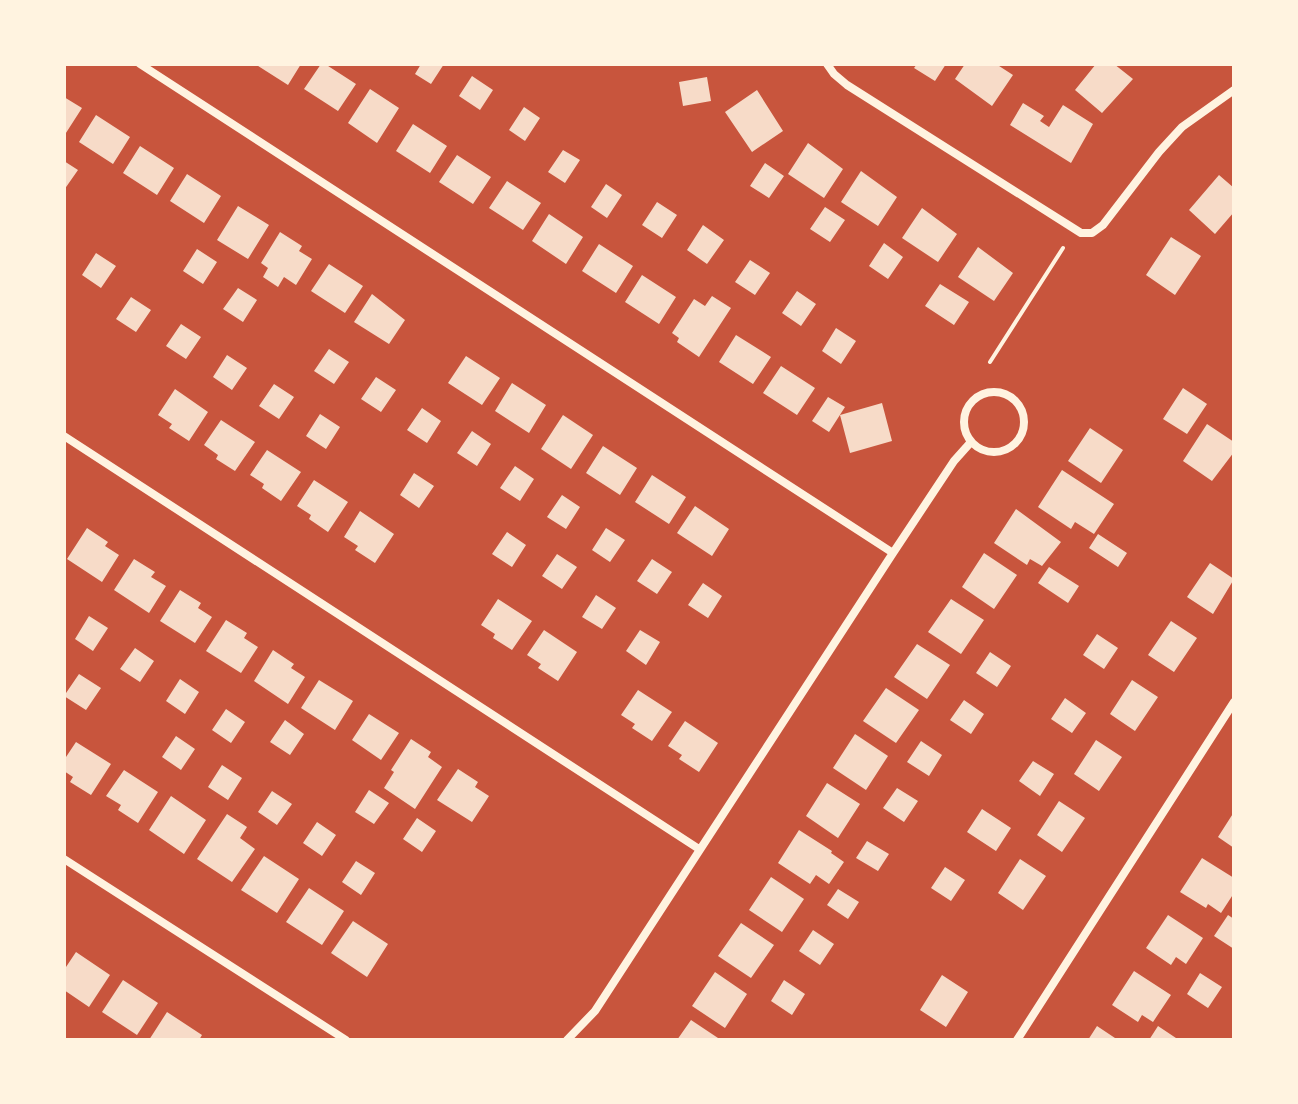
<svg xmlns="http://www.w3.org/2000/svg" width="1298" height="1104" font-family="Helvetica,sans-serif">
<rect width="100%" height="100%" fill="#c8553d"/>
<!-- building -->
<path fill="#f7dbc8" d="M255,64H301L288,85Z
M321,64H325L356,84L338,111L304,89Z
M421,64H444L431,84L415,74Z
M917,64H946L935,81L914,68Z
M965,64H996L1013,75L992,106L955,79Z
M1096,64H1114L1133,79L1102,113L1075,90Z
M472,76L493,90L480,110L459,96Z
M707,77L711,101L683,106L679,82Z
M370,89L399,108L377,143L348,123Z
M757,90L783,131L752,152L725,112Z
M64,97L82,108L64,136Z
M1023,103L1044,116L1040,121L1049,127L1063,105L1093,124L1071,163L1010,125Z
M524,107L540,118L525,141L509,130Z
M96,115L130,137L113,164L79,142Z
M413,124L447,146L430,173L396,151Z
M808,143L843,169L824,198L788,174Z
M140,146L174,168L157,195L123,173Z
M563,150L580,160L565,183L548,172Z
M457,155L491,177L473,204L439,182Z
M64,161L78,170L64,190Z
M765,163L784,176L769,198L750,186Z
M861,171L897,197L878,226L841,202Z
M187,174L221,196L204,223L170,201Z
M1219,175L1234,188V212L1215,234L1189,210Z
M507,181L541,203L523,230L489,208Z
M606,184L622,195L607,218L591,207Z
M657,202L677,215L662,238L642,225Z
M238,206L269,225L248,259L217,240Z
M825,207L845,220L830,242L810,229Z
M922,208L957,234L938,262L902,238Z
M549,214L583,237L566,264L532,241Z
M703,225L724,240L707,264L687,250Z
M280,232L302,246L299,251L312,259L296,285L284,277L278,287L263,277L268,268L261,263Z
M1171,237L1201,256L1175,295L1146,275Z
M884,243L903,257L888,279L869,266Z
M599,244L633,266L616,293L582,271Z
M978,247L1013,273L994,301L958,277Z
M197,249L217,262L203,284L183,271Z
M96,253L116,266L101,288L82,275Z
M750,260L770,273L755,295L735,282Z
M329,264L363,286L345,313L311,291Z
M642,275L676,297L659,324L625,302Z
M940,284L969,302L954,325L925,306Z
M238,288L257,300L243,322L223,309Z
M797,291L816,304L801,326L782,313Z
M372,294L405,320L389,344L354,322Z
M712,296L731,308L699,357L677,342L679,338L672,333L694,299L705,306Z
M131,297L151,310L136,332L116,319Z
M181,324L201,337L186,359L166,346Z
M836,328L856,341L841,364L822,351Z
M736,335L771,357L753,384L719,362Z
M329,349L349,362L334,384L314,371Z
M227,355L247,368L232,390L213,377Z
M466,356L500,378L482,405L448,383Z
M781,366L815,388L797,415L763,393Z
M376,377L396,390L381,412L361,399Z
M512,383L546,405L529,433L495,411Z
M274,384L294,397L279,419L259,406Z
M1183,388L1207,404L1187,434L1163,419Z
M175,389L208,412L189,441L169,428L172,424L158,415Z
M828,397L845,407L829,432L812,421Z
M882,403L892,441L850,453L840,415Z
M422,408L441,421L427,443L407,430Z
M320,414L340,427L326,449L306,436Z
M563,415L593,435L571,469L541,449Z
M221,420L255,442L235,471L216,459L218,455L204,445Z
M1207,424L1234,442V452L1212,481L1183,461Z
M1090,428L1123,450L1101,483L1068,461Z
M472,431L491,444L477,466L457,453Z
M603,446L637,468L620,495L586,473Z
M267,450L301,472L281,501L262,488L264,484L250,475Z
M515,466L534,479L520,501L500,488Z
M1062,470L1114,504L1094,534L1075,522L1071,529L1038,507Z
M414,473L434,486L419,508L400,495Z
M652,475L686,497L669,524L635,502Z
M314,480L348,502L328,532L309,519L311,515L297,506Z
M562,495L580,507L566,529L547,517Z
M695,506L729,529L712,556L677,533Z
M1016,509L1061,542L1042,566L1030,559L1027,565L994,543Z
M360,511L394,534L375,563L355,550L358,546L344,537Z
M87,528L108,542L105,546L119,555L102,582L67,559Z
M606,528L625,540L610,562L592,550Z
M507,532L526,545L512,567L492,554Z
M1098,534L1127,553L1118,567L1089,548Z
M984,553L1017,575L994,609L962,587Z
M557,554L577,567L562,589L542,576Z
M134,559L155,572L151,577L166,586L149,613L114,590Z
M652,559L672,572L657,594L637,581Z
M1210,563L1234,579L1213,614L1187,597Z
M1049,567L1079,586L1068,603L1038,583Z
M703,583L722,596L708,618L688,605Z
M180,590L201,603L198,608L212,617L195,643L160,621Z
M596,595L616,608L602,629L582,617Z
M498,599L532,621L512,650L493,638L495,634L481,625Z
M951,599L984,620L961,654L928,632Z
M89,616L108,628L93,651L75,639Z
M226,620L247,633L244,638L258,647L241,673L206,651Z
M1171,621L1197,638L1174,672L1148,655Z
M544,630L577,652L558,681L538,668L541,664L527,655Z
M640,630L660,642L646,665L626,651Z
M1097,634L1118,648L1104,669L1083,655Z
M917,644L950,665L927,699L894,677Z
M135,648L154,661L140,682L120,669Z
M273,650L294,664L291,668L305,677L288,704L254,681Z
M990,652L1011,666L997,687L976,673Z
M79,674L101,688L86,710L64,696Z
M180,679L199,692L185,714L166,701Z
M319,680L353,701L335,730L301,708Z
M1132,680L1158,697L1135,731L1110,714Z
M886,688L919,710L896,743L863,721Z
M638,690L672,712L652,741L632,728L635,724L621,715Z
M1065,698L1086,713L1072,733L1051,719Z
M964,700L984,714L971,734L950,720Z
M226,709L245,722L231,743L212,730Z
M369,714L399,733L381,760L352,740Z
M285,720L304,734L290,755L270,742Z
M685,721L718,743L699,772L679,759L682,755L668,746Z
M855,734L888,756L866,790L833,768Z
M176,736L195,749L181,770L162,757Z
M411,739L431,752L428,757L442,767L415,809L384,788L394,772L391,770Z
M1096,740L1122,757L1099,791L1074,774Z
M921,741L942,755L929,776L907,762Z
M76,742L111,764L91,795L70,782L73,777L64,771V760Z
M1033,761L1054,774L1040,796L1019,781Z
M222,765L242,778L228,800L208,787Z
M458,769L478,782L475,787L489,796L472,822L437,800Z
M124,770L158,792L138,823L118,810L121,805L106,796Z
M827,783L860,804L838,838L806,816Z
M897,788L918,801L904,822L883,808Z
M369,790L389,803L374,824L355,812Z
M272,791L292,804L277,825L258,812Z
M171,796L206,820L184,854L149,830Z
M1059,801L1085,818L1062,852L1037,835Z
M982,809L1011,828L996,851L967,832Z
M1234,812V848L1218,837Z
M227,814L247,827L240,838L255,849L232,882L197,859Z
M417,818L436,831L422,852L403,839Z
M317,822L336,835L322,856L303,843Z
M799,830L832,851L831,853L844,862L829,884L816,875L810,884L778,863Z
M867,841L889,854L878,871L856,858Z
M264,856L299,879L277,913L241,890Z
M1202,858L1234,878V893L1221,913L1208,904L1206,908L1180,892Z
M1020,859L1046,876L1023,910L998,893Z
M356,861L375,873L361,895L342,882Z
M945,867L965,880L951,901L931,888Z
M771,877L804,899L782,932L749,910Z
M309,888L344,911L322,945L286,922Z
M838,889L859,902L848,919L827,905Z
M1168,915L1203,938L1186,964L1176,957L1171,965L1146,948Z
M1228,915L1234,919V949L1214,936Z
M353,921L388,944L367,977L331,953Z
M741,923L774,945L751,978L718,956Z
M813,930L834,944L820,965L799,951Z
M76,952L110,975L89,1007L64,990V970Z
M1134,971L1171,995L1153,1022L1142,1015L1138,1022L1112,1005Z
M715,972L747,994L725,1028L692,1006Z
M1200,973L1222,987L1208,1008L1187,994Z
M942,975L968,992L946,1027L920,1010Z
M123,980L158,1003L137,1035L102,1012Z
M784,980L805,994L792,1015L771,1001Z
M167,1012L202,1035L199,1040H149Z
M691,1020L721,1040H677Z
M1097,1026L1118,1040H1088Z
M1158,1026L1179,1040H1149Z"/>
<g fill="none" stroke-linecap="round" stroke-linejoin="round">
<!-- path -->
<path stroke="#fff3e0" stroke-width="4" d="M990,362L1063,248"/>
<!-- minor -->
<path stroke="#fff3e0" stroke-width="8" d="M140,64L893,553
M827,64L834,74L847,85L1081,233H1092L1103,225L1159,152L1182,127L1234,90
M964 422a30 30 0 1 1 60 0a30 30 0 1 1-60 0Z
M64,436L699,849
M64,859L346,1040
M567,1040L595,1011L893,553L954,461L971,442
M1017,1040L1234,702"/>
</g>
<!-- border -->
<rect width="1298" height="1104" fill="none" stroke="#fff3e0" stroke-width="132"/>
</svg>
